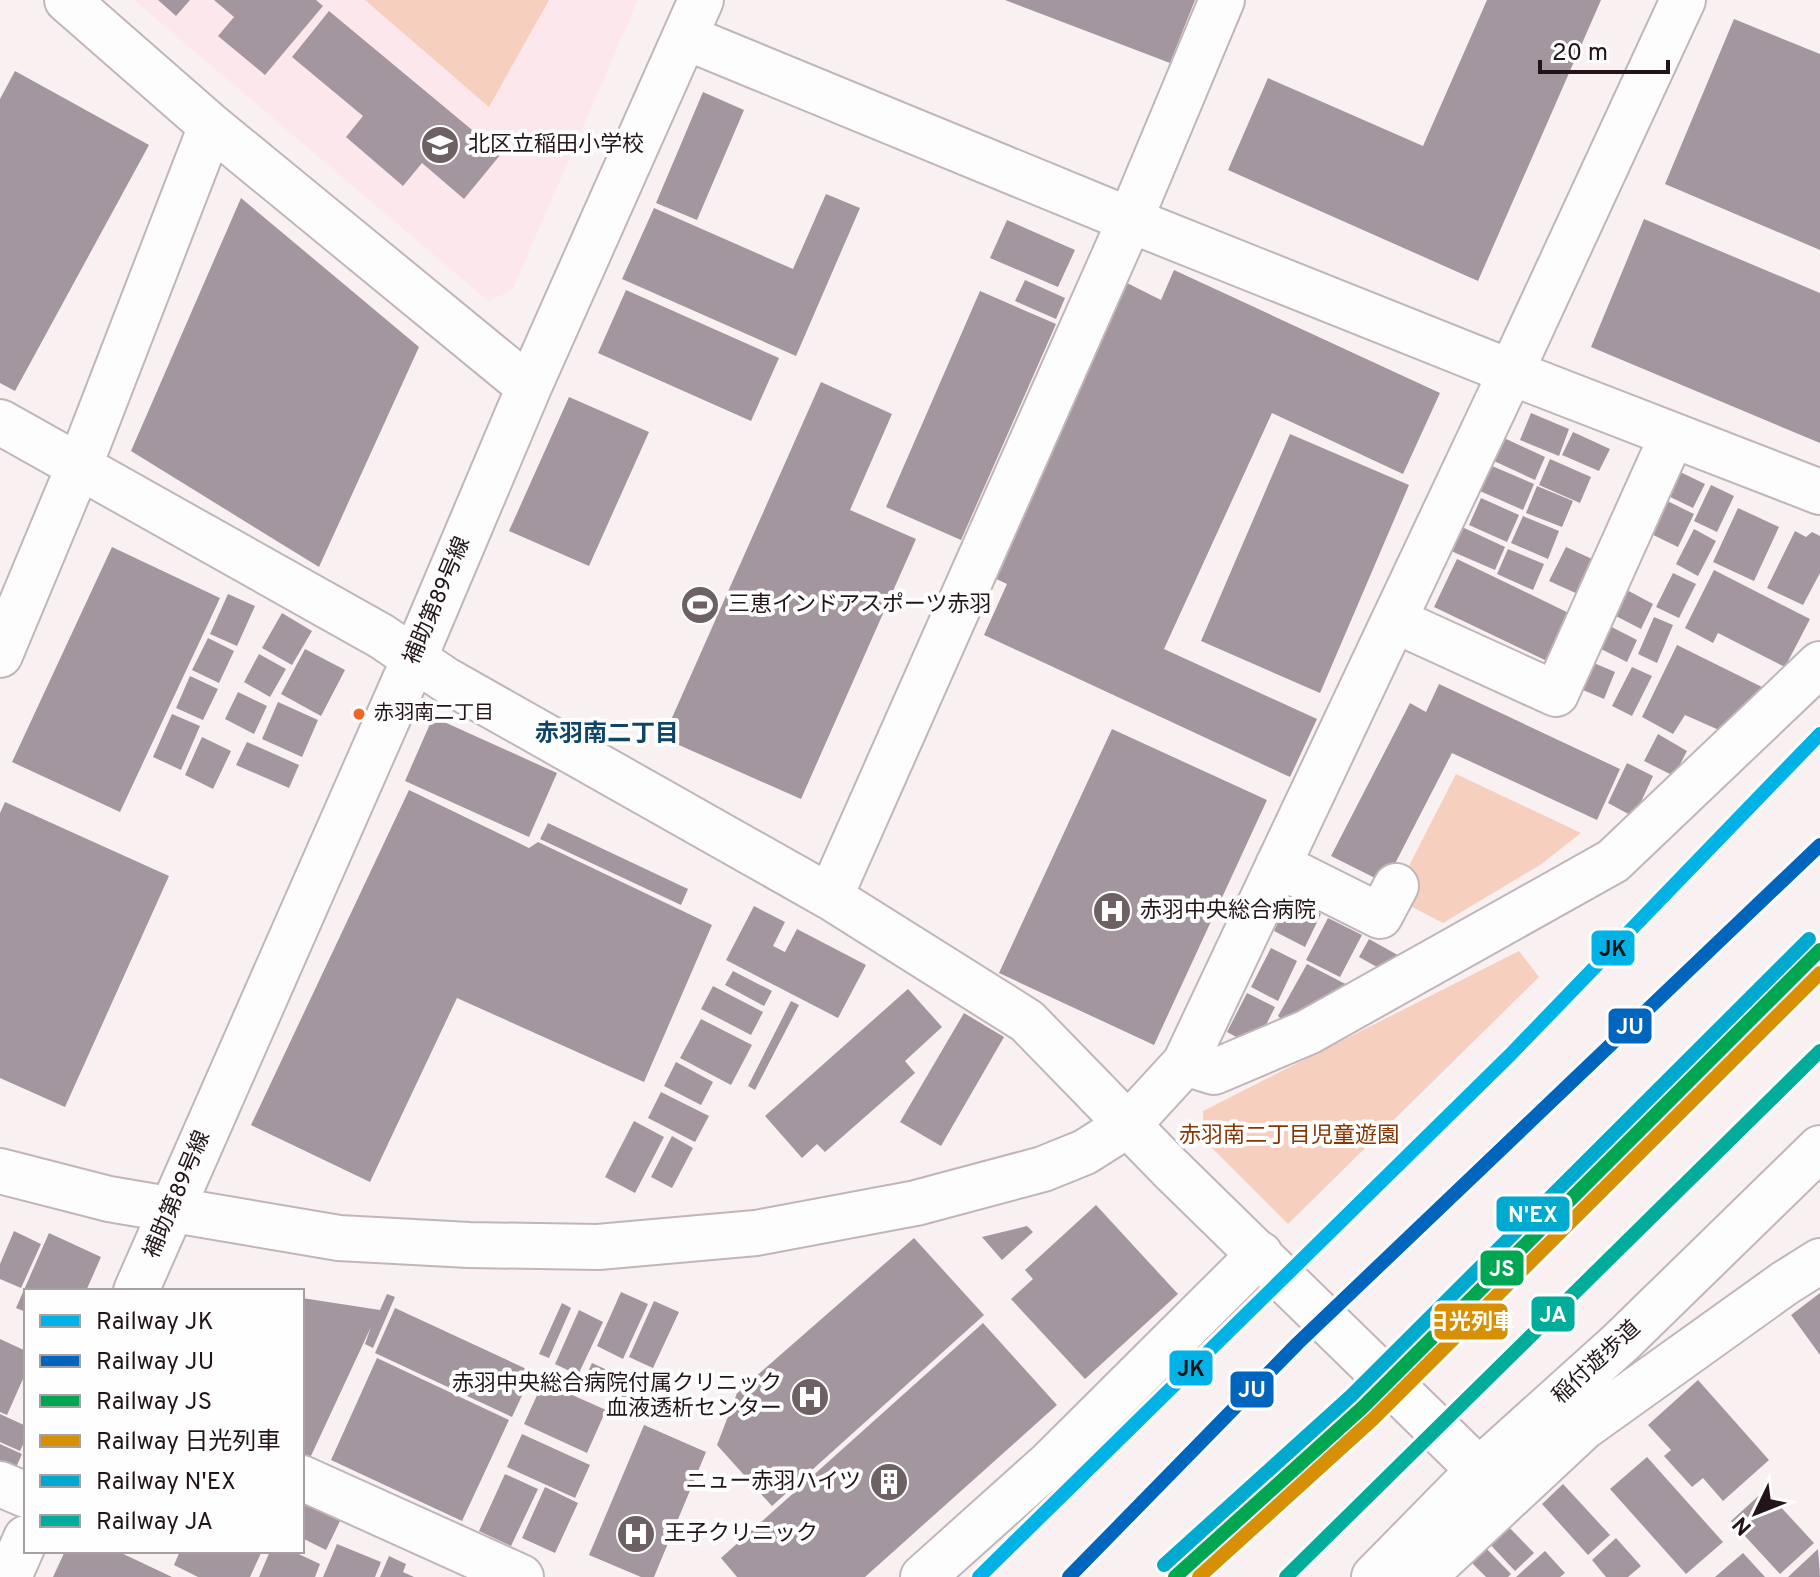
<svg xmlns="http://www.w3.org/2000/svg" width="1820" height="1577" font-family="Overpass,'Noto Sans JP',sans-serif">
<rect width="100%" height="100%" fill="#f9f0f2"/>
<!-- built -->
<path fill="#fce7ec" d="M134,0H638L512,291L488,301Z"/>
<!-- green -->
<path fill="#f7cfbf" d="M365,0H549L489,107Z
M1456,774L1581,833L1540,865L1443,923L1393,897Z
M1519,951L1539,977L1288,1224L1204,1140L1203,1111Z"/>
<!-- building -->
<path fill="#a4969f" d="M158,0H190L176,16Z
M214,0H316L323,6L265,75L218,36L234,17Z
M1005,0H1195L1170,63Z
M1487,0H1601L1478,281L1228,170L1268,78L1423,146Z
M329,11L501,154L464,199L422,163L403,186L346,137L363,116L292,57Z
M1734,19L1820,54V250L1665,184Z
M15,71L149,145L15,391L0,383V99Z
M703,92L744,110L697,220L656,203Z
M826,194L860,208L796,356L622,279L654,208L793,269Z
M241,198L419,347L319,567L131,451Z
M1644,219L1820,293V443L1591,347Z
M1007,220L1075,250L1058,287L990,258Z
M1174,270L1440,393L1403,474L1272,413L1164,649L1317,719L1290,777L984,635L1007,584L990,576L1125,282L1161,300Z
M1025,280L1065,298L1056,319L1015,301Z
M626,290L779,358L751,421L598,353Z
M980,291L1056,324L961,540L886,507Z
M821,382L892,414L850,510L916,539L801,799L663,738Z
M569,397L649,432L589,566L509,531Z
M1531,413L1569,429L1559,456L1520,440Z
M1573,432L1610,449L1599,471L1562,455Z
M1290,434L1409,485L1320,693L1201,641Z
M1504,438L1545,457L1535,480L1494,461Z
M1550,459L1591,477L1580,503L1539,485Z
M1492,466L1534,484L1523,510L1480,491Z
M1674,469L1705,484L1693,508L1662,493Z
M1711,485L1734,496L1717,532L1694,521Z
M1537,486L1573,501L1562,527L1526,513Z
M1659,497L1694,514L1678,547L1643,530Z
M1481,498L1519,515L1507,542L1469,525Z
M1738,508L1779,527L1754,581L1713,562Z
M1523,516L1559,531L1548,559L1511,543Z
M1462,527L1505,547L1495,570L1451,551Z
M1694,529L1716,541L1698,576L1676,564Z
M1795,531L1806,537L1812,532L1820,536V573L1803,605L1767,588Z
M112,547L220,598L120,812L12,762Z
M1566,547L1605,565L1589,599L1549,581Z
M1508,549L1544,564L1533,590L1497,574Z
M1457,559L1575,616L1553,664L1434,607Z
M1714,570L1810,619L1785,667L1718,633L1713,643L1685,628Z
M1673,573L1696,584L1679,618L1656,607Z
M1625,589L1653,604L1641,629L1612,614Z
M228,594L255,606L237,646L210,634Z
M282,613L312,631L292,665L262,648Z
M1654,617L1673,625L1657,663L1638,654Z
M1600,621L1637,640L1627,662L1589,643Z
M208,638L234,651L219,683L192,670Z
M1677,645L1764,688L1719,730L1685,715L1673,734L1642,717Z
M305,649L345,670L321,716L281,694Z
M259,654L286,669L270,697L244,682Z
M1580,657L1615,672L1604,699L1569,684Z
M1632,667L1652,676L1632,716L1612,706Z
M190,676L218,689L203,720L176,708Z
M1439,684L1620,769L1597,820L1452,753L1385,883L1331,856L1410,703L1426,712Z
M238,692L267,706L254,734L225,719Z
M278,702L318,720L302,757L262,739Z
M172,714L200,726L181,770L153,757Z
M433,717L557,773L529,837L405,781Z
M1112,729L1267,800L1154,1045L999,973Z
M1658,734L1687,751L1674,776L1644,761Z
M202,737L231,751L213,789L185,775Z
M247,742L299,765L289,788L236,765Z
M1627,763L1653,776L1634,817L1608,803Z
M409,790L529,848L538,842L712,925L644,1082L457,998L370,1182L251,1125Z
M5,802L169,876L65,1107L0,1078V813Z
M548,823L688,889L681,905L540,839Z
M1289,899L1321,914L1305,947L1274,931Z
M754,906L785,922L773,946L785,952L797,929L866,965L838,1018L726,960Z
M1328,918L1362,935L1340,977L1306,960Z
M1369,939L1403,958L1393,976L1359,957Z
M1271,948L1297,961L1278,1001L1251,987Z
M1307,964L1353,988L1287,1024L1278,1016Z
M733,971L772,991L764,1006L725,985Z
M713,986L763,1012L751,1035L701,1009Z
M908,989L942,1027L905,1061L915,1073L825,1152L817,1144L802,1158L765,1116Z
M1247,993L1275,1007L1255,1047L1227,1032Z
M791,1001L799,1005L755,1090L748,1086Z
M964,1013L1004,1037L941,1146L900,1122Z
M701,1019L752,1045L731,1085L680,1058Z
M676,1062L713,1082L701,1105L664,1086Z
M661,1092L709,1116L695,1142L648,1118Z
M634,1121L664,1137L635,1193L605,1177Z
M672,1136L693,1148L672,1188L651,1177Z
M1096,1205L1178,1294L1085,1379L1011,1299L1033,1279L1025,1270Z
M1027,1226L1033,1232L1002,1260L982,1237Z
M14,1231L41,1244L21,1288L0,1279V1264Z
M49,1233L101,1257L86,1291H26V1312L16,1308Z
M914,1238L984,1315L772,1506L717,1445L737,1393Z
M621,1292L648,1304L623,1359L597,1346Z
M1820,1293V1355L1791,1315Z
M387,1294L395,1297L373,1348L365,1344L371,1327L310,1458L302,1455V1298L380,1310Z
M654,1301L679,1312L653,1368L629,1357Z
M562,1303L571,1308L549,1358L539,1354Z
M395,1308L533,1372L512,1417L375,1353Z
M579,1310L603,1322L578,1375L555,1364Z
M983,1323L1057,1405L865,1577H737L721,1558Z
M0,1339L26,1351V1372L7,1415L0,1412Z
M377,1358L509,1420L462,1521L331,1460Z
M592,1363L640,1385L632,1403L584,1381Z
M1698,1380L1769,1460L1723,1501L1703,1478L1692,1487L1664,1456L1671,1450L1648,1425Z
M543,1382L606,1410L587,1453L524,1424Z
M0,1414L26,1426V1438L20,1451L0,1442Z
M644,1425L706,1452L654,1577H641L589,1555Z
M522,1434L590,1465L575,1498L507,1467Z
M0,1444L22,1454L10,1481L0,1476Z
M1647,1457L1723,1542L1686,1574L1610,1489Z
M505,1474L538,1489L511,1546L479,1531Z
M1563,1484L1610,1535L1588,1555L1542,1504Z
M545,1487L578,1503L555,1553L522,1538Z
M1765,1490L1814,1543L1780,1574L1731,1521Z
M302,1500L341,1519L326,1550L302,1538Z
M1506,1524L1534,1553L1515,1571L1487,1541Z
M1616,1538L1641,1566L1628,1577H1606L1592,1560Z
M337,1544L381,1562L375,1577H323Z
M1483,1545L1511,1574L1508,1577H1486L1468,1559Z
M1818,1549L1820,1577H1788Z
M65,1551H117L172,1577H53Z
M180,1551H262L250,1577H198L174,1565Z
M270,1551H292L320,1564L315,1577H259Z
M1545,1551L1565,1573L1560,1577H1516Z
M1743,1553L1765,1577H1715Z
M389,1556L406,1564L403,1572L414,1577H380Z"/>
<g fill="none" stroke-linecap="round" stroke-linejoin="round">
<!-- minor casing -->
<g stroke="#c1b5b9" stroke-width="48">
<path id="minor" d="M67,0L211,126L529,387
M685,37L1130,220L1533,381L1820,492
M0,422L381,636L446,680L830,897L1027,1021L1170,1168L1479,1470L1506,1499
M1394,620L1556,694L1672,436
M0,655L88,444L211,126
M1278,865L1380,916L1396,886
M830,897L1130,220L1222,0
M1185,1063L1214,1072L1308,1032L1613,861L1820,664
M0,1171L109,1199L339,1238L469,1245L598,1247L756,1233L916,1203L1043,1169L1085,1152L1129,1124L1185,1063L1511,372L1683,0
M136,1291L414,659L529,387L701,0
M302,1478L521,1577
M0,1484L26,1495
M9,1577L26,1538
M923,1577L1049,1464L1260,1254
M1374,1577L1479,1470L1621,1342L1820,1148
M1423,1577L1584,1427L1785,1283L1820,1261"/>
</g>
<!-- minor -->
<use href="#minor" stroke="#fefdfd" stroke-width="44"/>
<!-- rail-1 casing -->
<g stroke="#fefefe" stroke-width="20">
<path id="rail-1" d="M979,1577L1510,1055L1820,734"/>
</g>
<!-- rail-2 casing -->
<g stroke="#fefefe" stroke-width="20">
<path id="rail-2" d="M1069,1577L1298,1343L1820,845"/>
</g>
<!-- rail-3 casing -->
<g stroke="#fefefe" stroke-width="20">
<path id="rail-3" d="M1175,1577L1362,1408L1820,950"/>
</g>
<!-- rail-4 casing -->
<g stroke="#fefefe" stroke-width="20">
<path id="rail-4" d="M1199,1577L1373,1419L1820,973"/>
</g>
<!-- rail-5 casing -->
<g stroke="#fefefe" stroke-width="20">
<path id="rail-5" d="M1164,1565L1351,1396L1809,939"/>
</g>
<!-- rail-6 casing -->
<g stroke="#fefefe" stroke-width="20">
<path id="rail-6" d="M1286,1577L1820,1051"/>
</g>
<!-- rail-1 -->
<use href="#rail-1" stroke="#00b2e5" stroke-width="14"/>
<!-- rail-2 -->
<use href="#rail-2" stroke="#0065bd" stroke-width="14"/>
<!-- rail-3 -->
<use href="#rail-3" stroke="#00a651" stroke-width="14"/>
<!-- rail-4 -->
<use href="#rail-4" stroke="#d79004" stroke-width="14"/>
<!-- rail-5 -->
<use href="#rail-5" stroke="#00a9ce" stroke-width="14"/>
<!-- rail-6 -->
<use href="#rail-6" stroke="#00ac9a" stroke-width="14"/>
</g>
<!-- icons -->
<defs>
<g id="school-disc" transform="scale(2)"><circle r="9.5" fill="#6d6164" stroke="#fefefe"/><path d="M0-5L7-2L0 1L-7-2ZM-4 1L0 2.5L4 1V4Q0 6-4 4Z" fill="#fff"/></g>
<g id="stadium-disc" transform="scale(2)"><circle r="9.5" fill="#6d6164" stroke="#fefefe"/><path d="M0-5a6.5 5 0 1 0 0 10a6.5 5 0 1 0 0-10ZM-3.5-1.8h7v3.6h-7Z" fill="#fff"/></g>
<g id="hospital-disc" transform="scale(2)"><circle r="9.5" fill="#6d6164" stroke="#fefefe"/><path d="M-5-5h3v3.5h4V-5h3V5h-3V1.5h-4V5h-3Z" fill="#fff"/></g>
<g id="building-disc" transform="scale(2)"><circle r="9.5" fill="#6d6164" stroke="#fefefe"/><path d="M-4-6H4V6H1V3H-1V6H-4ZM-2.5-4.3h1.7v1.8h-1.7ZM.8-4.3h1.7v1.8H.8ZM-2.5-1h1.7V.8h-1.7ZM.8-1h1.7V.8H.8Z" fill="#fff"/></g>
</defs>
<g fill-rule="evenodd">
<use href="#school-disc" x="440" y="145"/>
<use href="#stadium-disc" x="700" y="605"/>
<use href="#hospital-disc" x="1112" y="911"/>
<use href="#hospital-disc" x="810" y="1397"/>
<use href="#building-disc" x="889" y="1482"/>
<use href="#hospital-disc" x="636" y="1534"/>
</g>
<!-- markers -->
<circle fill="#f26522" stroke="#fefefe" stroke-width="3" cx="359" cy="714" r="7"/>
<g text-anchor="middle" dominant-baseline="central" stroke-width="8" stroke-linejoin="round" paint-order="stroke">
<!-- bus labels -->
<g font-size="20" fill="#221418" stroke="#fefefe" text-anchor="start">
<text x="374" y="714">赤羽南二丁目</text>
</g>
<!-- poi labels -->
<g font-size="22" fill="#221418" stroke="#fefefe" text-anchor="start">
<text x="468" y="145">北区立稲田小学校</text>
<text x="728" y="605">三恵インドアスポーツ赤羽</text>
<text x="1140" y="911">赤羽中央総合病院</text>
<text x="782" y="1384" text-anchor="end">赤羽中央総合病院付属クリニック<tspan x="782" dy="25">血液透析センター</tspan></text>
<text x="861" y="1482" text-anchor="end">ニュー赤羽ハイツ</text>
<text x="664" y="1534">王子クリニック</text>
</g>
<!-- street labels -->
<g font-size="22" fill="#221418" stroke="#fefefe">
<text transform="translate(438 601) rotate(-67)">補助第89号線</text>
<text transform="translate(178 1195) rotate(-67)">補助第89号線</text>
<text transform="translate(1597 1363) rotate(-43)">稲付遊歩道</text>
</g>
<!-- park labels -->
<g font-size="22" fill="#873603" stroke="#fefefe">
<text x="1289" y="1136">赤羽南二丁目児童遊園</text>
</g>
<!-- neighbourhood labels -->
<g font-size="24" font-weight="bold" fill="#0f4668" stroke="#fefefe">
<text x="607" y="735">赤羽南二丁目</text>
</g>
</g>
<g stroke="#fefefe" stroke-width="3">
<rect x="1590" y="929" width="46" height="38" rx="8" fill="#00b2e5"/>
<rect x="1607" y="1007" width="46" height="38" rx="8" fill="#0065bd"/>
<rect x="1495" y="1195" width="76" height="38" rx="8" fill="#00a9ce"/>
<rect x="1479" y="1249" width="46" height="38" rx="8" fill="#00a651"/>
<rect x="1530" y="1295" width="46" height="38" rx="8" fill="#00ac9a"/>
<rect x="1433" y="1302" width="76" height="39" rx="8" fill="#d79004"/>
<rect x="1168" y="1349" width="46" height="38" rx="8" fill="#00b2e5"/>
<rect x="1229" y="1370" width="46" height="39" rx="8" fill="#0065bd"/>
</g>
<g font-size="22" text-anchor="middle" font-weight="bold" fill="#fff">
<text x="1630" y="1034">JU</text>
<text x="1533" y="1222">N'EX</text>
<text x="1502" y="1276">JS</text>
<text x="1553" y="1322">JA</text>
<text x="1471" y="1329">日光列車</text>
<text x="1252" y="1397">JU</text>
</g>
<g font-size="22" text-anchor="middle" font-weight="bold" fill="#111">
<text x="1613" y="956">JK</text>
<text x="1191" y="1376">JK</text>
</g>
<!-- legend -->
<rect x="24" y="1289" width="280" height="264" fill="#fefefe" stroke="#a6a0a2" stroke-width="2"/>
<rect x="40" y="1315" width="40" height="12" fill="#00b2e5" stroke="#a6a0a2" stroke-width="2"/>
<text x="96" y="1329" font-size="24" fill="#221418">Railway JK</text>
<rect x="40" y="1355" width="40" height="12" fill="#0065bd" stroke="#a6a0a2" stroke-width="2"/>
<text x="96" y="1369" font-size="24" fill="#221418">Railway JU</text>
<rect x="40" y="1395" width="40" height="12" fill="#00a651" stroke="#a6a0a2" stroke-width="2"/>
<text x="96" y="1409" font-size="24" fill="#221418">Railway JS</text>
<rect x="40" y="1435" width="40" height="12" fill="#d79004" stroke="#a6a0a2" stroke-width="2"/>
<text x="96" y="1449" font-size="24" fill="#221418">Railway 日光列車</text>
<rect x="40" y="1475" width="40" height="12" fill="#00a9ce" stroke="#a6a0a2" stroke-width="2"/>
<text x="96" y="1489" font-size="24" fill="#221418">Railway N'EX</text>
<rect x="40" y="1515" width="40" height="12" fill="#00ac9a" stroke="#a6a0a2" stroke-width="2"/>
<text x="96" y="1529" font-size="24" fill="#221418">Railway JA</text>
<!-- north arrow -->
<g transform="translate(1756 1513) rotate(227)" stroke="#fefefe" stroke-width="6" paint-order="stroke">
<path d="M0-6L14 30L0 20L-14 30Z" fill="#221418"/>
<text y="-12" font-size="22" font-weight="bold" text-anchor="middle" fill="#221418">N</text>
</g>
<!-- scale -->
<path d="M1540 60v12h128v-12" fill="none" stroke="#221418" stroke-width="4"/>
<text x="1552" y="60" font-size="24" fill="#221418" stroke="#fefefe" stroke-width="6" paint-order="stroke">20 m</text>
</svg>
